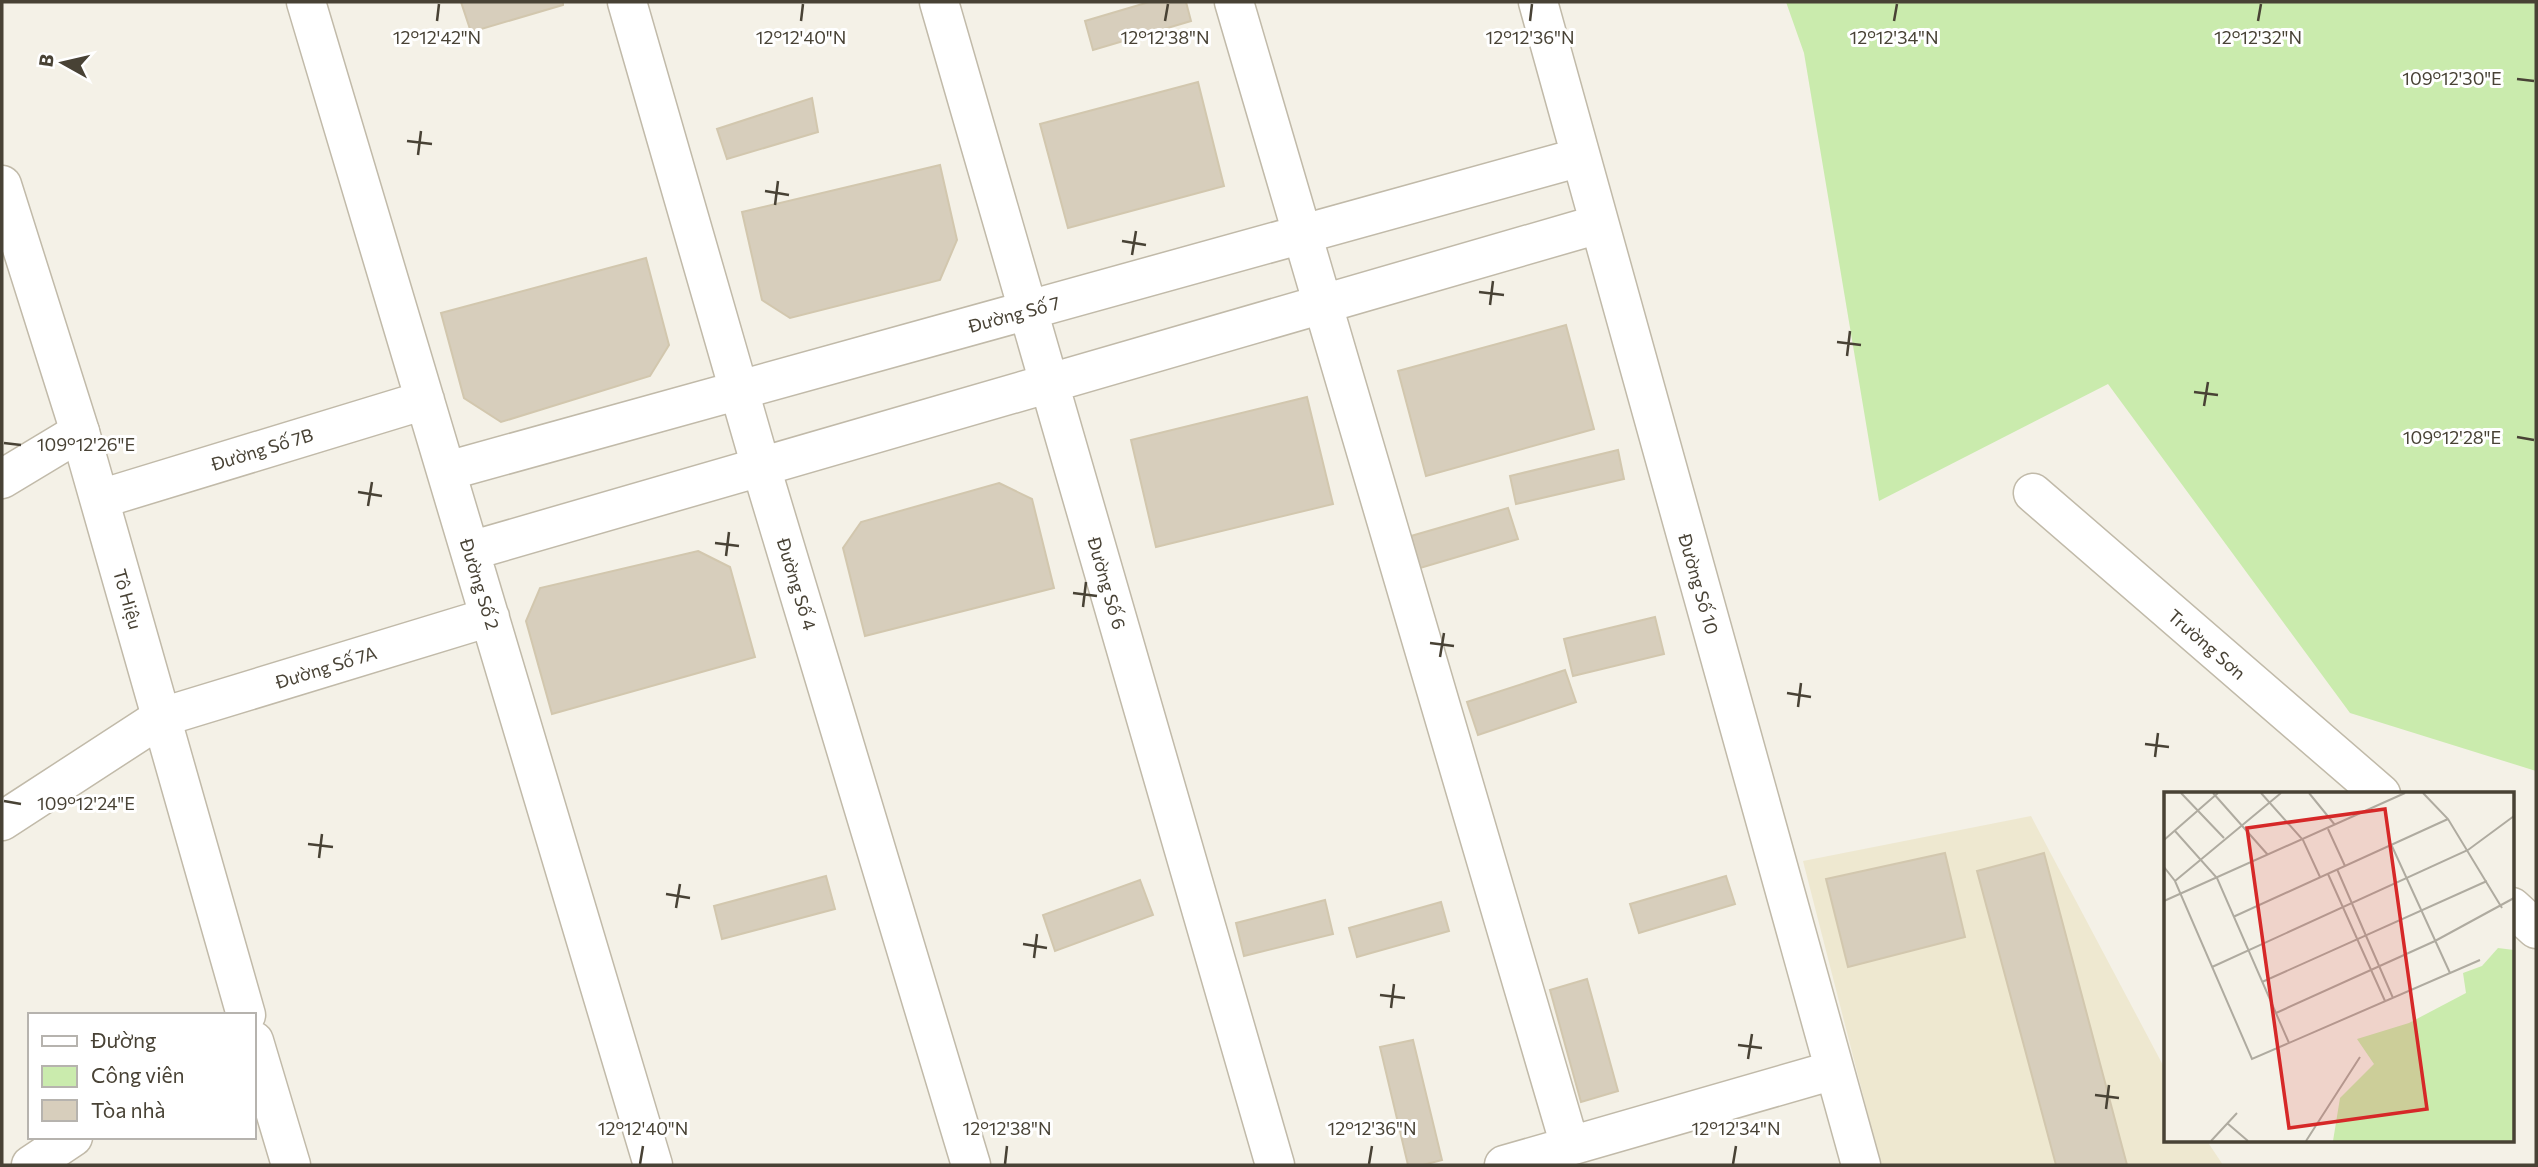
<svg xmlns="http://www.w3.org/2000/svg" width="2538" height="1167" font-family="Commissioner,sans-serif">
<rect width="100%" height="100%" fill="#f4f1e7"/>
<!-- education -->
<path fill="#eee8d0" d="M2031,816L2165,1069V1141H2207L2223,1165H1881L1803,861Z"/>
<!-- green -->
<path fill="#caebad" d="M1786,2H2536V771L2350,713L2108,384L1879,501L1804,53Z"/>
<!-- building -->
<path fill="#d7cebc" stroke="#d2c7ae" stroke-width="2" d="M461,2H563V5L471,32Z
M1149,2H1186L1191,21L1093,50L1085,21Z
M1198,82L1224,186L1068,228L1040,124Z
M812,98L818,132L727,159L717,129Z
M940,165L957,240L940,280L790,318L762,300L742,212Z
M646,258L669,345L650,376L501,422L464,398L441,313Z
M1566,325L1594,429L1426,476L1398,371Z
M1307,397L1333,504L1156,547L1131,440Z
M1618,450L1624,479L1516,504L1510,476Z
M999,483L1032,499L1054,588L865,636L843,548L861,522Z
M1508,508L1518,539L1420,568L1411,536Z
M698,551L730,567L755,657L552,714L526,621L540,588Z
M1655,617L1664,654L1573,676L1564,639Z
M1565,670L1576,702L1478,735L1467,702Z
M1945,853L1965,937L1848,967L1826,879Z
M2044,853L2127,1165H2056L1977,871Z
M826,876L835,909L722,939L714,906Z
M1726,876L1735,904L1639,933L1630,904Z
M1140,880L1153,915L1055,951L1043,915Z
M1325,900L1333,934L1244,956L1236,923Z
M1441,902L1449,931L1357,957L1349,928Z
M1587,979L1618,1091L1581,1102L1550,990Z
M1413,1040L1442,1160L1423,1165H1408L1380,1047Z"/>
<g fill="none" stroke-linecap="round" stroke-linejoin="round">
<!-- minor casing -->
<g stroke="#c1baa9" stroke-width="41">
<path id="minor" d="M306,2L653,1165
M627,2L761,467L971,1165
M939,2L1275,1165
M1234,2L1570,1146
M1538,2L1861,1165
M447,471L1581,157
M2,479L80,432
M2033,493L2381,794
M100,499L425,400
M470,551L1599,224
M2,821L162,717L490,617
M2512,907L2536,929
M31,1165L73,1137
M1504,1165L1834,1070"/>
</g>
<!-- tertiary casing -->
<g stroke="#c1baa9" stroke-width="41">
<path id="tertiary" d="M2,185L80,432L246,1015
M254,1041L291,1165"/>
</g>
<!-- minor -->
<use href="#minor" stroke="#fff" stroke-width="38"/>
<!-- tertiary -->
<use href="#tertiary" stroke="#fff" stroke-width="38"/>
</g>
<!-- ticks -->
<path fill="none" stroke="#484235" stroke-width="2.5" d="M437,21L439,4M801,21L803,4M1165,21L1168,4M1530,21L1532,4M1894,21L1897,4M2258,21L2261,4M2517,79L2534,81M407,141L432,144M418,155L421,131M765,191L789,195M775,205L778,181M1122,241L1146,245M1132,255L1136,231M1479,292L1504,295M1490,305L1493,281M1837,342L1861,345M1847,356L1850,331M2194,392L2218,395M2204,406L2208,382M2517,437L2534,440M4,443L21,445M358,492L382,496M368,506L372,482M715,543L739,546M726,556L729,532M1073,593L1097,596M1083,607L1086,582M1430,643L1454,646M1440,657L1444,633M1787,693L1811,697M1798,707L1801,683M2145,744L2169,747M2155,757L2158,733M4,801L21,804M308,844L333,847M319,858L322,834M666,894L690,898M676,908L680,884M1023,944L1047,948M1034,958L1037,934M1380,995L1405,998M1391,1008L1394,984M1738,1045L1762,1048M1748,1059L1752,1034M2095,1095L2119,1098M2106,1109L2109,1085M640,1164L643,1146M1005,1164L1007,1146M1369,1164L1372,1146M1733,1164L1736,1146"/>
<g text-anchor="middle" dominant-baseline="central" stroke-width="6" stroke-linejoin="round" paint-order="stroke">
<!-- street labels -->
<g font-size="18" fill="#484235" stroke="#fff">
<text transform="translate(1014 314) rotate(-15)">Đường Số 7</text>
<text transform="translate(262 449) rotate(-17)">Đường Số 7B</text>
<text transform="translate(1107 583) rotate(74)">Đường Số 6</text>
<text transform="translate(480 584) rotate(73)">Đường Số 2</text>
<text transform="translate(797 584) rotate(73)">Đường Số 4</text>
<text transform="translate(1699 584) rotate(74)">Đường Số 10</text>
<text transform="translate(128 599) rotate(74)">Tô Hiệu</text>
<text transform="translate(2207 644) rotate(41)">Trường Sơn</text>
<text transform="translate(326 667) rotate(-17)">Đường Số 7A</text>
</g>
</g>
<!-- overview -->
<g transform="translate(2164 792)">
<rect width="350" height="350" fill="#f4f1e7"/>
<path d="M334,156L350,158V349H169L176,306L210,272L193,247L245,231L302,201L299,181L318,174Z" fill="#caebad"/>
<path fill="none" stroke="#afaba0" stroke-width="2" d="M17,1L60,46M49,1L104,63M97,1L139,48L156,85M145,1L171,33M259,1L284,27L338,116M164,37L181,74M11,39L53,86L125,251M0,48L54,1M227,52L286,181M0,75L11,89L88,267L316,168M173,77L229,206M164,82L221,209M11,89L117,1M0,109L241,1M69,125L284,27M48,175L304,58L350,24M98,190L323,89M112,221L271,149L350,106M63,331L84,349M47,349L73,321M142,349L196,265"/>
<path fill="#d62828" fill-opacity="0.15" stroke="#d62828" stroke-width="3.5" d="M221,17L263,317L125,336L83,36Z"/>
<rect width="350" height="350" fill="none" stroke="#484235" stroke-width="3.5"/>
</g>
<g font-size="18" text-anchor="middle" fill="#484235" stroke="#fff" stroke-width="6" stroke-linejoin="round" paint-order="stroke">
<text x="437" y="44">12°12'42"N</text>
<text x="801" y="44">12°12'40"N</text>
<text x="1165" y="44">12°12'38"N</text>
<text x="1530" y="44">12°12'36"N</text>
<text x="1894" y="44">12°12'34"N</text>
<text x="2258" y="44">12°12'32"N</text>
<text x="2452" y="85">109°12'30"E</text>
<text x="2452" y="444">109°12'28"E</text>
<text x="86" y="451">109°12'26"E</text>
<text x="86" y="810">109°12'24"E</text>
<text x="643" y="1135">12°12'40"N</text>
<text x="1007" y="1135">12°12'38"N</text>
<text x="1372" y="1135">12°12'36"N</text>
<text x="1736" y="1135">12°12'34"N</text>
</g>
<!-- border -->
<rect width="2538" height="1167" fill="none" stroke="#484235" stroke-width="7"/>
<!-- legend -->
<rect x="28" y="1013" width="228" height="126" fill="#ffffff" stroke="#b6b3ae" stroke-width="2"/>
<rect x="42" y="1036" width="35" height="10" fill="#ffffff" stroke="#b6b3ae" stroke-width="2"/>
<text x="91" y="1048" font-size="21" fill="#484235">Đường</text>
<rect x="42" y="1066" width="35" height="21" fill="#caebad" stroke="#b6b3ae" stroke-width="2"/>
<text x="91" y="1083" font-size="21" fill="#484235">Công viên</text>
<rect x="42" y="1100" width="35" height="21" fill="#d7cebc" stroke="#b6b3ae" stroke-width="2"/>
<text x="91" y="1118" font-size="21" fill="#484235">Tòa nhà</text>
<!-- north arrow -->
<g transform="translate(63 63) rotate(278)" stroke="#ffffff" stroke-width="5" paint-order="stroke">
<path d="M0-5L12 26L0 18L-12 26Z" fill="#484235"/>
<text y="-10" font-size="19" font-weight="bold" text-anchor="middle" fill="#484235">B</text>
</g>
</svg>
